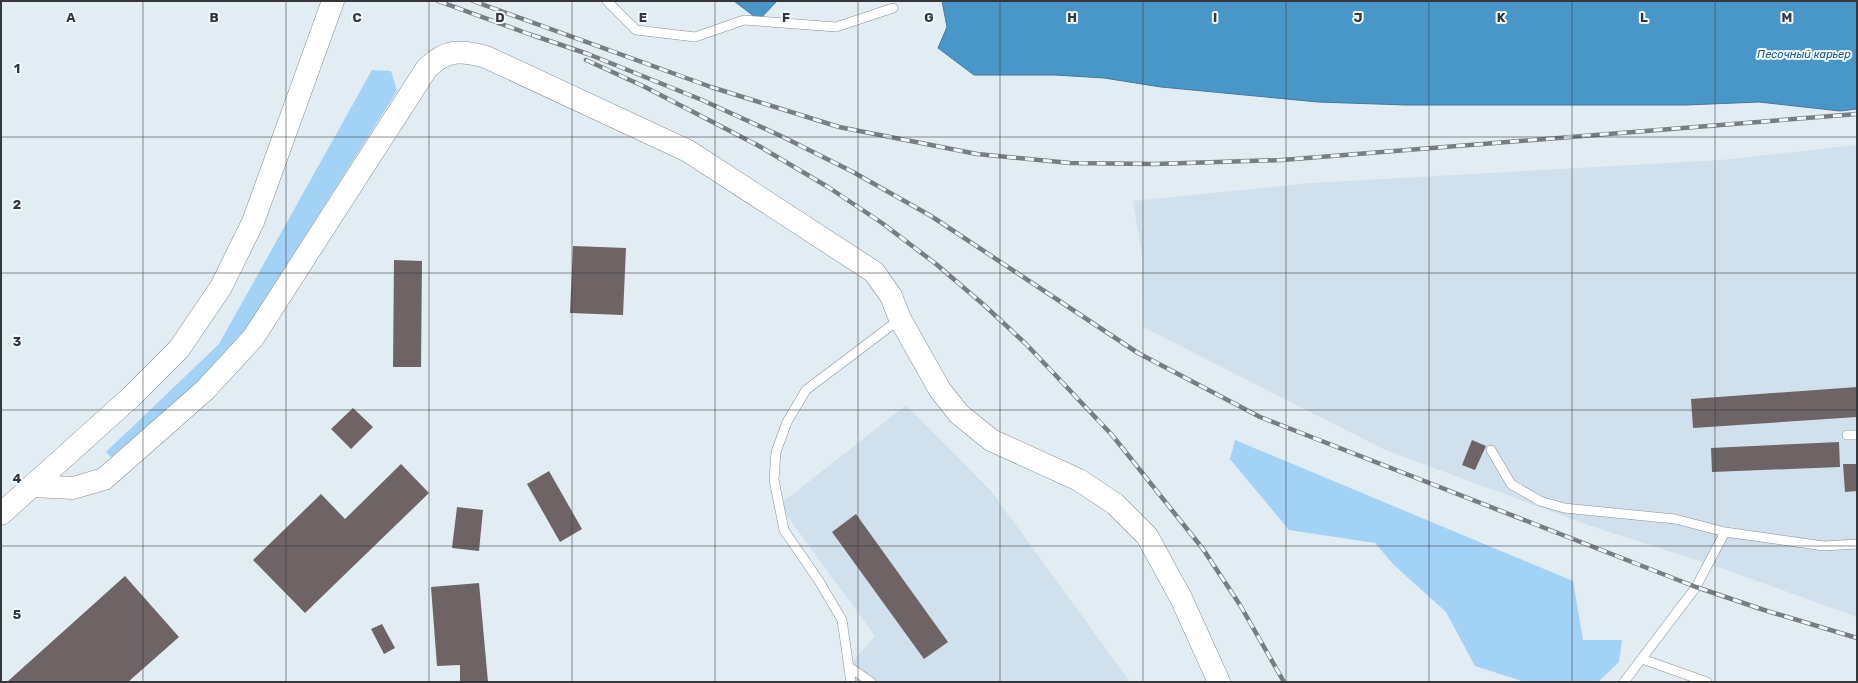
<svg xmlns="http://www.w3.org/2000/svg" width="1858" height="683" font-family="Rubik,sans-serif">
<rect width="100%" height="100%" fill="#e1ecf3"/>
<!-- built -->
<path fill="#d0e1ed" d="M1857,145V617L1718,567L1591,526L1385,450L1143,327L1142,255L1133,201L1311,183L1721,160Z
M906,405L991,491L1130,682H857L848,667L875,636L779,505Z"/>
<!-- green -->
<path fill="#a2d2f5" d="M372,70L391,71L397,91L238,342L203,379L111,457L106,452L219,344Z
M1235,440L1573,581L1583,640H1622L1619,662L1598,682L1522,681L1475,666L1446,612L1393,564L1375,543L1289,530L1230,459Z"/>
<!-- water -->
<path fill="#4996c9" stroke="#427a9e" d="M734,1H777L759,20Z
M942,1H1857V109L1840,111L1759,102L1686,105H1406L1318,102L1161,87L1104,78L1055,75H974L938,48L947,27Z"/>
<!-- building -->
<path fill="#6f6465" d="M573,246L626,248L623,315L570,313Z
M394,260L422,261L421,367H393Z
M1857,387V417L1693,428L1691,399Z
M353,408L373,427L351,449L331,429Z
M1472,440L1486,446L1475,470L1462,465Z
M1839,442L1840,467L1712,472L1711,448Z
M401,464L429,493L305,613L253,560L321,494L345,519Z
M1843,464H1857V491L1845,492Z
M549,471L582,529L560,542L527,484Z
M457,507L483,510L479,551L452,548Z
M856,514L948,642L924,659L832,532Z
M125,576L179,637L128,682H7Z
M479,583L488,682H460V665L437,666L431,587Z
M382,624L395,648L384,654L371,629Z"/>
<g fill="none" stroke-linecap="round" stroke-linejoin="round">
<!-- service casing -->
<g stroke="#868f96" stroke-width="10">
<path id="service" d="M607,1L636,30L695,37L744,20L836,27L893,8
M1847,435H1857
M1491,450L1511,484L1540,501L1564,508L1675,519L1725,532L1824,546L1857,544
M1642,659L1707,682
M849,667L871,682
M851,682L842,620L819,581L784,530L774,480L776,452L787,422L806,390L900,319
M1624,682L1696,587L1725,532"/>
</g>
<!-- tertiary casing -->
<g stroke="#868f96" stroke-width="23">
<path id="tertiary" d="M32,486L73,488L104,479L205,390L253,338L427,68C447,49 461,50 486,57L688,151L874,272L891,296L900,319L940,390L959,414L991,440L1079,480L1115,504L1147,536L1181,598L1219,682"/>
</g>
<!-- secondary casing -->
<g stroke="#868f96" stroke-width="23">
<path id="secondary" d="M1,514L131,397L179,349L221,287L253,222L333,1"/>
</g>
<!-- service -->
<use href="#service" stroke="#fff" stroke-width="9"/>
<!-- tertiary -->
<use href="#tertiary" stroke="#fff" stroke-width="22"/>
<!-- secondary -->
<use href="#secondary" stroke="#fff" stroke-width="22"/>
<!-- rail casing -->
<g stroke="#777e82" stroke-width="4.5">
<path id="rail" d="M438,1L537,37
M473,1L711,87L839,127L977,154L1070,163L1155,164L1282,160L1857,114
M532,35L588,54L702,100L781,136L853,172L931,216L1138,353L1260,417L1696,587L1764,610L1857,638
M586,60L643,86L759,146L828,187L882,223L936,264L984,305L1026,344L1112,435L1203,549L1240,605L1284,682"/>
</g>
<!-- rail -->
<use href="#rail" stroke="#f0f9ff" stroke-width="3" stroke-dasharray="9" stroke-linecap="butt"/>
</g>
<!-- grid -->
<path fill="none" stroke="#33373a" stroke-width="1" stroke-opacity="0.55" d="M143,1V682M286,1V682M429,1V682M572,1V682M715,1V682M858,1V682M1000,1V682M1143,1V682M1286,1V682M1429,1V682M1572,1V682M1715,1V682M1,137H1857M1,273H1857M1,410H1857M1,546H1857"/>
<g text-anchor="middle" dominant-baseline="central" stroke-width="4" stroke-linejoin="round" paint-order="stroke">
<!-- water labels -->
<g font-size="11" font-style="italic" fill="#1f587c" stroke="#f0f9ff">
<text x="1804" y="54">Песочный карьер</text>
</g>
</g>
<g font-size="13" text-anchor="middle" font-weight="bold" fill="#33373a" stroke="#f0f9ff" stroke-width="4" stroke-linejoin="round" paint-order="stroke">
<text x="71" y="22">A</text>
<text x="214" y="22">B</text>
<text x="357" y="22">C</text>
<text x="500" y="22">D</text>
<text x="643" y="22">E</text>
<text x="786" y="22">F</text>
<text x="929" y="22">G</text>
<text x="1072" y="22">H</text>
<text x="1215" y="22">I</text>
<text x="1358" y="22">J</text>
<text x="1501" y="22">K</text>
<text x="1644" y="22">L</text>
<text x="1787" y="22">M</text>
<text x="17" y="73">1</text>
<text x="17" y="209">2</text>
<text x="17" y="346">3</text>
<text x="17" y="483">4</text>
<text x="17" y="619">5</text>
</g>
<!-- border -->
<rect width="1858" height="683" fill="none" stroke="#33373a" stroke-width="4"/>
</svg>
